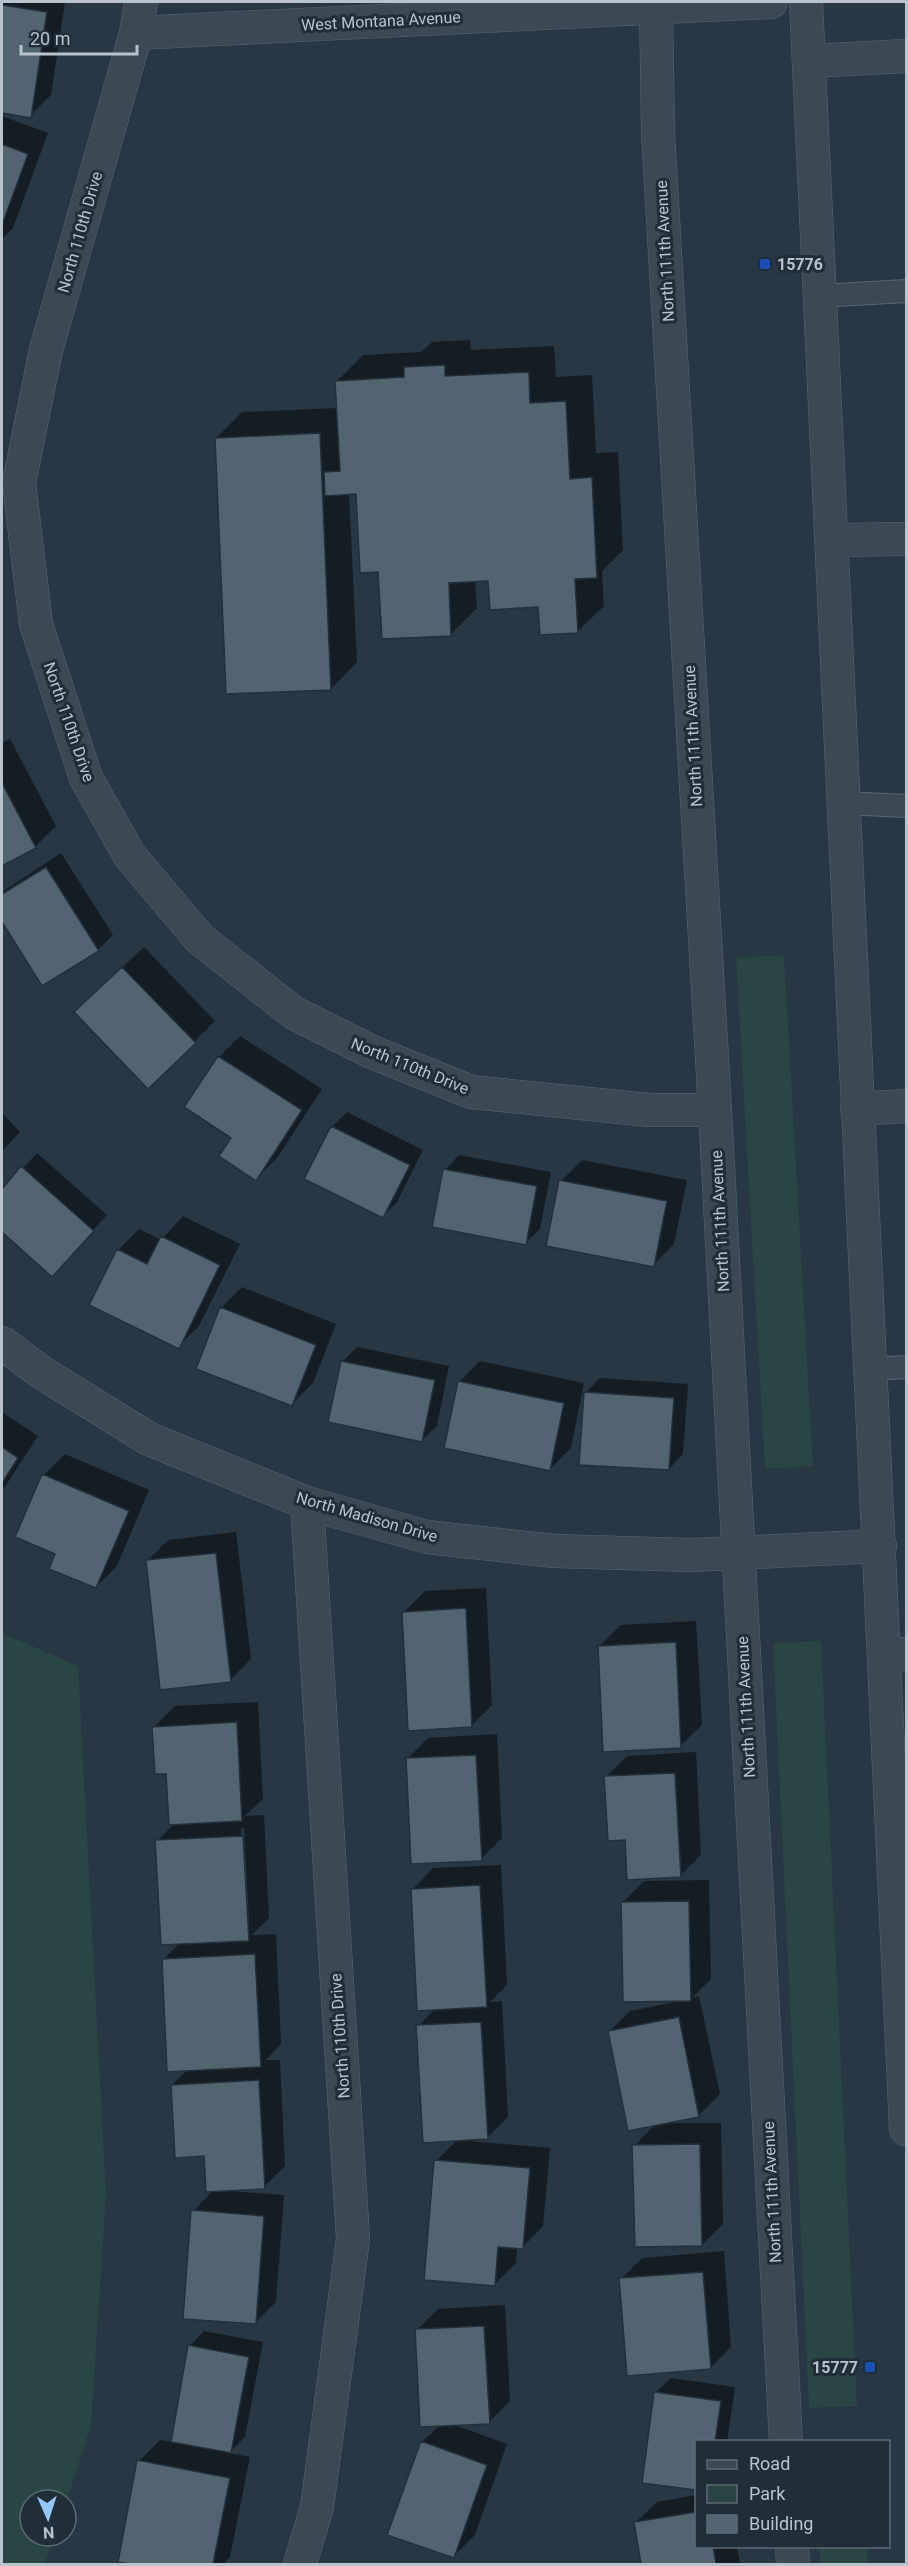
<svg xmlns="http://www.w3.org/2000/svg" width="908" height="2566" font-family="Roboto,sans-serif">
<rect width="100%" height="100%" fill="#273744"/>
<!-- green -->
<path fill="#294544" d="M784,955L813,1466L765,1469L736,958Z
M2,1633L78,1666L106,2194L91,2426L66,2502V2500H30V2536H55L45,2564H2Z
M821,1641L857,2406L809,2408L773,1643Z
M819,2547H867L868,2564H820Z"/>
<!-- shadow -->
<path fill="#0007" fill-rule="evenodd" d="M2,2H65L51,95L30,116L2,112Z
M2,116L48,133L13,228L2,239Z
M470,340L471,350L554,346L556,377L592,375L596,453L618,452L623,550L602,571L604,606L577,632L540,606L490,579L475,580L477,608L451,634L380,570L357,493H349L357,662L331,689L216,438L242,412L338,408L337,381L363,355L421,352L432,342Z
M10,739L56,826L35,847L2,865V743Z
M61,853L113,935L98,950L42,984L2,919V892Z
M144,947L215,1021L194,1042L97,991Z
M240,1036L322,1089L277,1158L256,1179L233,1138L186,1107L219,1057Z
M347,1112L423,1150L397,1202L382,1217L332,1127Z
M2,1113L20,1132L2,1151Z
M37,1153L107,1215L52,1275L2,1230V1191Z
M459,1155L551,1172L540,1229L525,1243L445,1170Z
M582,1160L687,1180L674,1244L653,1265L561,1181Z
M183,1216L240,1244L199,1326L178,1347L118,1250L139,1229L161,1240Z
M242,1287L336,1324L313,1383L292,1404L221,1308Z
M357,1347L449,1366L437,1426L422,1440L342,1362Z
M480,1361L584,1383L571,1448L550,1469L459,1382Z
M600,1378L688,1384L683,1454L669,1469L585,1393Z
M2,1412L38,1436L2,1491Z
M65,1454L149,1490L117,1566L96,1587L57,1553L44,1475Z
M236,1532L251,1659L230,1680L147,1561L168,1540Z
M486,1588L492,1705L471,1726L404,1612L425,1591Z
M696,1621L702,1725L680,1746L599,1647L620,1625Z
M258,1702L263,1799L245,1816L264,1815L269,1918L252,1935L276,1934L281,2044L266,2060H280L285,2166L264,2187L228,2189V2191L284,2195L276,2302L255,2323L193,2211L214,2190L205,2155L172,2085L188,2069L163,1960L180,1943L157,1841L175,1823L168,1772L154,1727L175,1706ZM241,1828H244L249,1921H246Z
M497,1734L502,1838L481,1859L407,1759L428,1738Z
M696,1752L701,1855L680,1876L606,1777L627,1756Z
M501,1865L507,1985L490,2002L502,2001L508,2117L487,2138L469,2139V2141L550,2148L543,2226L522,2248L517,2247L516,2263L495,2284L436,2161L457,2140L418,2026L435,2009L412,1890L433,1868Z
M709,1880L711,1979L692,1998L699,1996L720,2094L699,2115L661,2123H721L723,2224L702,2245L634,2146L656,2124L609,2032L630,2011L675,2002L623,1902L644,1881Z
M724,2251L731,2347L710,2368L621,2279L642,2258Z
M505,2305L510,2401L489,2422L452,2424L507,2444L475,2535L454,2556L422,2442L440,2425L417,2330L438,2309Z
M204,2331L263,2342L245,2437L229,2453L250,2457L230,2557L223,2564H138L119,2561L139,2461L160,2440L172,2442L190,2346Z
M671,2378L735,2387L727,2442H696V2489L644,2482L656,2392Z
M696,2495V2546H737L740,2564H642L635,2523L657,2502Z"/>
<!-- building -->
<path fill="#536471" stroke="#22303b" stroke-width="1.5" d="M2,5L47,12L31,118L2,113Z
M2,144L28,154L2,225Z
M445,365V376L529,372L530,403L566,401L570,479L592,477L597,578L575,579L578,633L540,635L538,607L490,610L488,581L449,583L451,636L382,639L378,572L360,573L356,494L325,496L324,472L340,471L335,381L404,377V367Z
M320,433L331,690L226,694L215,438Z
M2,783L36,848L2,866Z
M46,867L99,951L42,986L2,922V894Z
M122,967L196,1043L148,1089L74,1012Z
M218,1056L302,1110L256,1181L219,1156L231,1138L184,1107Z
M331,1126L410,1165L383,1218L304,1179Z
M21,1166L94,1231L52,1277L2,1232V1189Z
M443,1169L537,1186L526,1245L432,1227Z
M559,1180L667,1201L654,1267L546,1246Z
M161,1236L220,1265L179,1349L89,1305L117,1249L147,1264Z
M220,1307L316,1345L292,1406L196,1369Z
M341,1361L435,1380L422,1442L328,1422Z
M458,1381L564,1403L550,1471L444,1448Z
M584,1392L674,1398L669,1470L579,1465Z
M2,1447L18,1458L2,1483Z
M42,1474L129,1511L96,1588L49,1569L55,1554L15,1537Z
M216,1553L231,1682L160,1690L146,1560Z
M466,1608L472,1727L408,1731L402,1612Z
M676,1642L681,1748L603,1752L598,1646Z
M237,1722L242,1821L169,1825L166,1774H155L152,1727Z
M476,1755L482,1861L411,1864L406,1758Z
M675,1773L681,1877L627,1880L625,1840L608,1841L604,1776Z
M243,1836L249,1941L161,1945L155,1840Z
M480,1885L487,2007L417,2011L411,1889Z
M689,1901L691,2001L623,2002L621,1902Z
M255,1954L261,2067L167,2072L162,1959Z
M679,2017L699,2117L628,2131L608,2031Z
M481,2022L488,2139L423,2143L416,2025Z
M259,2080L265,2189L206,2192L204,2156L175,2158L171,2085Z
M700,2144L702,2246L635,2247L632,2145Z
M434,2160L530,2168L523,2249L498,2247L495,2286L424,2280Z
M191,2210L264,2216L256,2324L183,2319Z
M703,2272L711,2369L627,2376L619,2278Z
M484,2326L490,2424L420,2427L415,2329Z
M188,2345L249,2357L231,2453L171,2442Z
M654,2392L721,2401L715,2442H696V2490L642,2483Z
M421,2441L487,2465L454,2558L387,2535Z
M137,2460L230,2478L213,2564H130L118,2562Z
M696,2512V2546H713L716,2564H641L634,2522Z"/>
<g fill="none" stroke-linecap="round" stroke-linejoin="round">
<!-- service casing -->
<g stroke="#5a6671" stroke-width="24">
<path id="service" d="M820,296L906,291
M844,803L906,806
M871,1369L906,1367"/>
</g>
<!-- minor casing -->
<g stroke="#5a6671" stroke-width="34">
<path id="minor" d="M141,2L136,33L46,350L19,483L36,624L86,778L130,856L200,939L294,1013L372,1052L471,1092L649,1110H715
M656,2L658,133L715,1110L786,2442
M136,33L771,2
M809,61L906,56
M833,540L906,539
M857,1109L906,1106
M2,1343L41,1372L149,1439L307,1503L427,1537L554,1551L692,1555L880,1546
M884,1655L906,1654
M792,2546L793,2564
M300,2564L317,2507L353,2239L307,1503"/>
</g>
<!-- tertiary casing -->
<g stroke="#5a6671" stroke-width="34">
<path id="tertiary" d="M806,2L906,2129"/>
</g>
<!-- service -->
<use href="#service" stroke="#3c4853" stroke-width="22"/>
<!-- minor -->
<use href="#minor" stroke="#3c4853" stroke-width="33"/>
<!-- tertiary -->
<use href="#tertiary" stroke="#3c4853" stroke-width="33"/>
</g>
<!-- markers -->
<g fill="#1a4fb4" stroke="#202e39" stroke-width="2">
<rect x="759" y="258" width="12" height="12" rx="3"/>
<rect x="864" y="2361" width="12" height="12" rx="3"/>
</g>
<g text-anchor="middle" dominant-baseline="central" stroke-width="6" stroke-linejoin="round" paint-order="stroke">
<!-- street labels -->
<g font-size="16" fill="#b9c3cd" stroke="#202e39">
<text transform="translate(381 21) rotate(-3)">West Montana Avenue</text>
<text transform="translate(80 232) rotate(-74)">North 110th Drive</text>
<text transform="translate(665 251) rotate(-93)">North 111th Avenue</text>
<text transform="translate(69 722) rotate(71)">North 110th Drive</text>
<text transform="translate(693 736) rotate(-93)">North 111th Avenue</text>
<text transform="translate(410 1066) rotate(22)">North 110th Drive</text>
<text transform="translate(720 1221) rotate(-93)">North 111th Avenue</text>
<text transform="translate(367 1517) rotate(16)">North Madison Drive</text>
<text transform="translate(746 1707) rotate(-93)">North 111th Avenue</text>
<text transform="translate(340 2036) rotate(-94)">North 110th Drive</text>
<text transform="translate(772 2192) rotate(-93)">North 111th Avenue</text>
</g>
<!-- poi labels -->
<g font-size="16" font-weight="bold" fill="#b9c3cd" stroke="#202e39" text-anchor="start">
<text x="777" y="264">15776</text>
<text x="858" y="2367" text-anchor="end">15777</text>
</g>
</g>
<!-- border -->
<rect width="908" height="2566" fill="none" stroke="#b9c3cd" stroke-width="6"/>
<!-- legend -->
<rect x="695" y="2440" width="195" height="108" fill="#202e39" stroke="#5d6a74" stroke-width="1.5"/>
<rect x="707" y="2460" width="30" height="9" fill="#3c4853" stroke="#5d6a74" stroke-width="1.5"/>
<text x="749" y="2470" font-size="18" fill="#b9c3cd">Road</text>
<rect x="707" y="2485" width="30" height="18" fill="#294544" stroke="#5d6a74" stroke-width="1.5"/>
<text x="749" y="2500" font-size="18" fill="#b9c3cd">Park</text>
<rect x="707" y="2515" width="30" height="18" fill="#536471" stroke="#5d6a74" stroke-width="1.5"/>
<text x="749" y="2530" font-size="18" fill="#b9c3cd">Building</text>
<!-- north arrow -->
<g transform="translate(48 2518) rotate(177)"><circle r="28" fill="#202e39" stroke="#5d6a74" stroke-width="1.5"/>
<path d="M0-4.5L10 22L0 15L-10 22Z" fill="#93c7f8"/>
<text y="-9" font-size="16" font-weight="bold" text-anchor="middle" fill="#b9c3cd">N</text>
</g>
<!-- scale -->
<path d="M21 45v9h116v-9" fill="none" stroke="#b9c3cd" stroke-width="3"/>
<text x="30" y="45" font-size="18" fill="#b9c3cd" stroke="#202e39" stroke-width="4.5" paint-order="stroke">20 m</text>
</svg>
